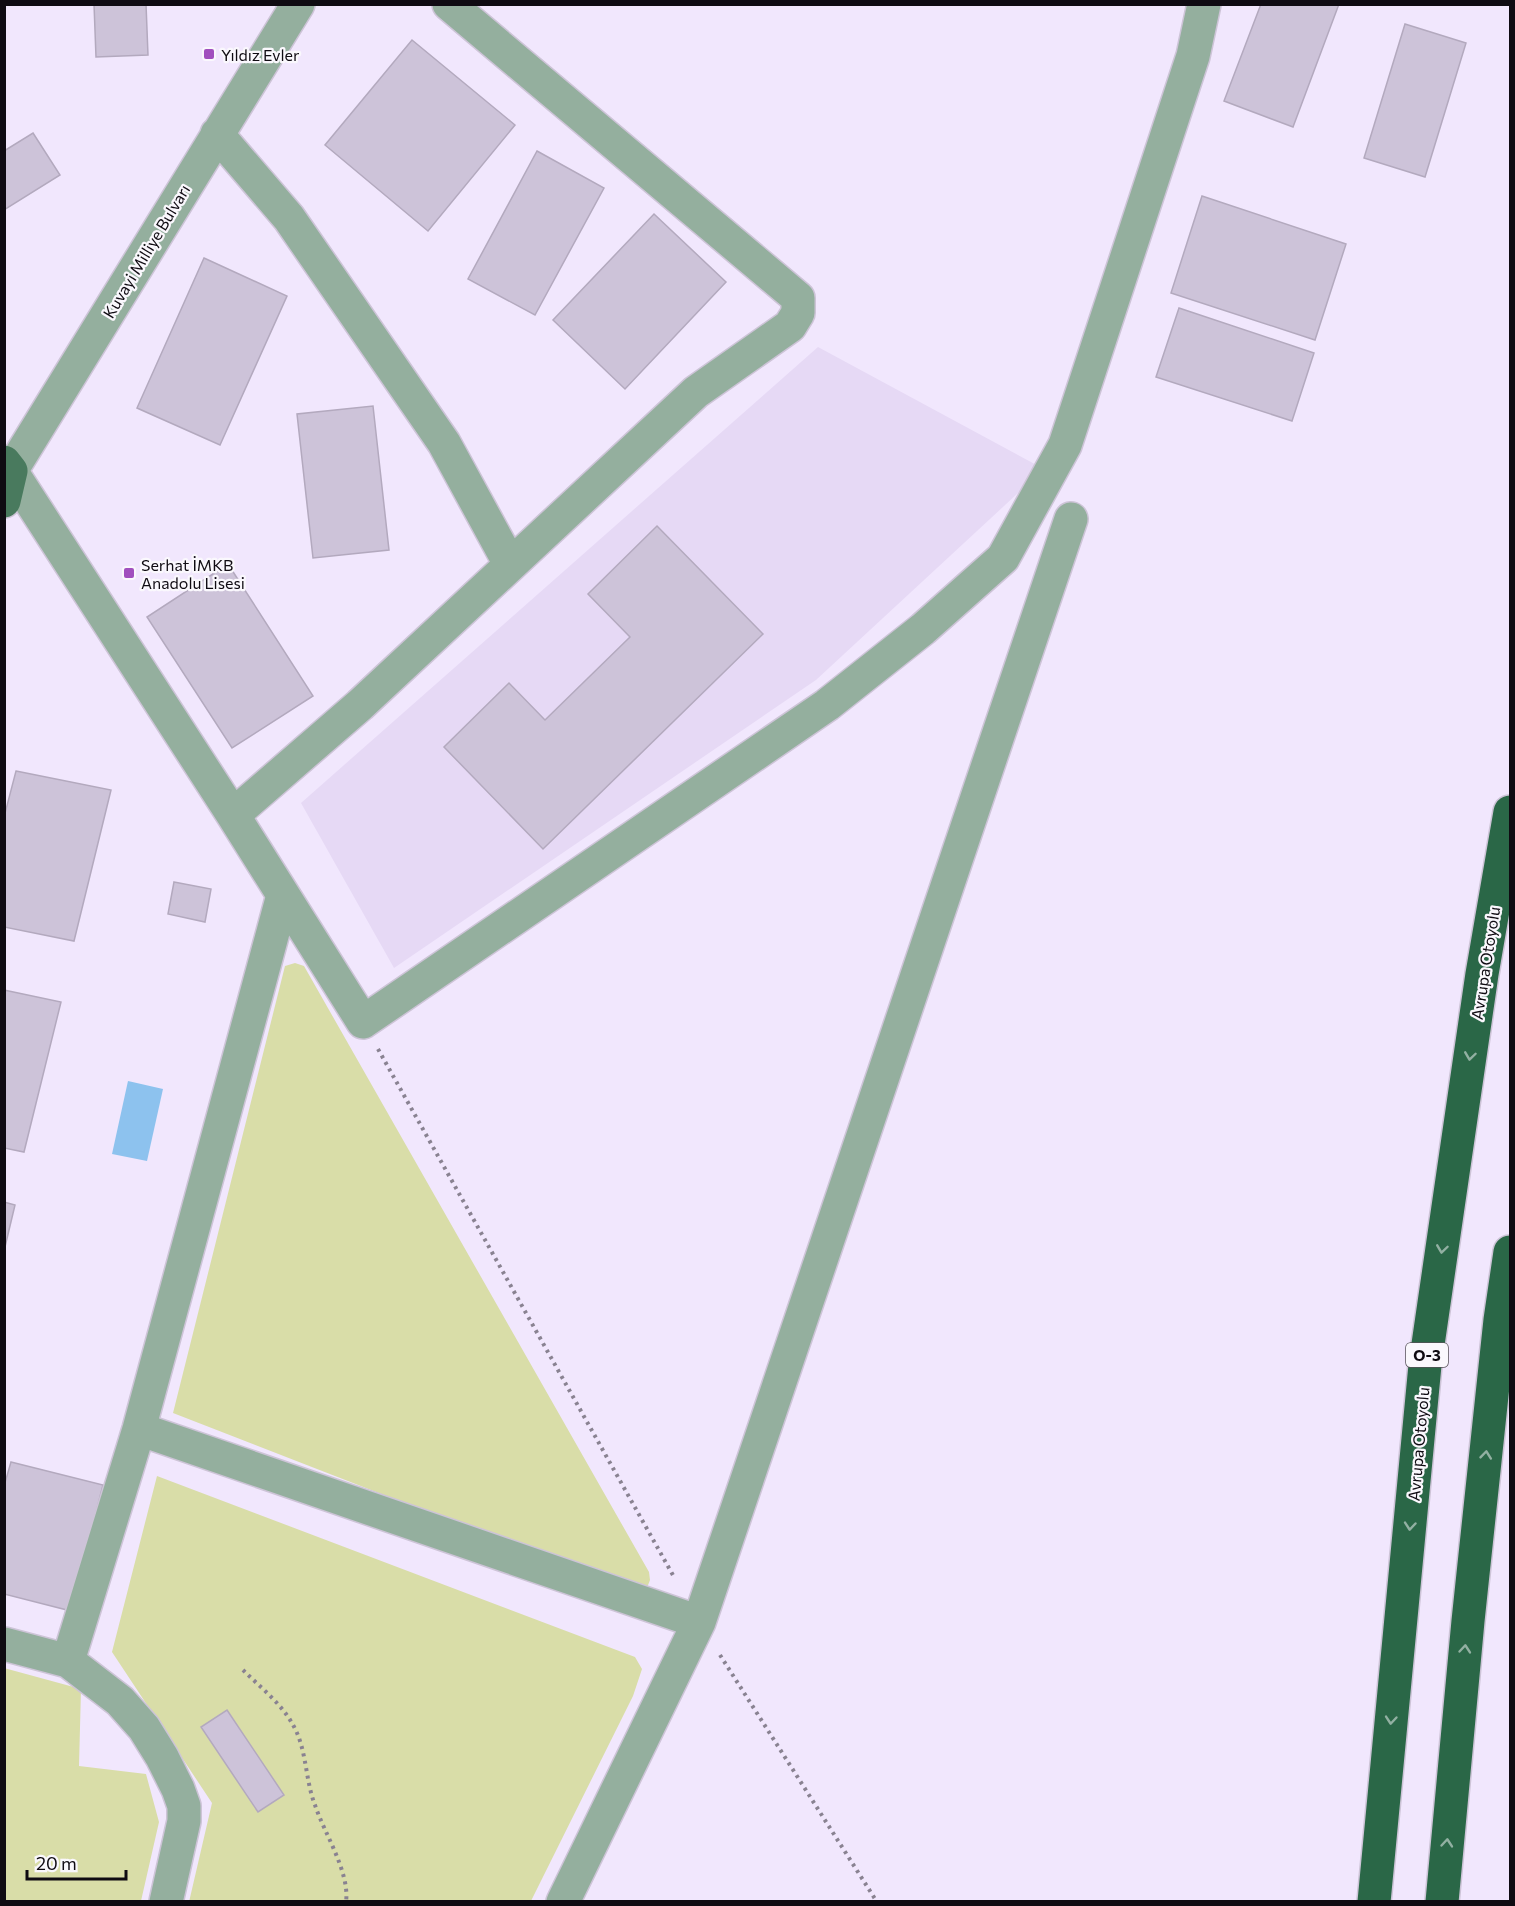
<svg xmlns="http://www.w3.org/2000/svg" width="1515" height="1906" font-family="Commissioner,sans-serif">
<rect width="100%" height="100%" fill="#f1e7fd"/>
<!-- built -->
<path fill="#e6d9f5" d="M818,347L1044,469L816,680L394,968L301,803Z"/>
<!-- green -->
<path fill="#d9dda8" d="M295,963L304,966L649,1572L650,1580L645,1593H636L173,1413L285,966Z
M157,1476L635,1657L642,1669L633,1696L531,1901L189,1902L212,1803L112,1652Z
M4,1668L81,1689L79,1766L146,1774L159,1822L141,1901H5Z"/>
<!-- water -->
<path fill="#8dc2ee" d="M128,1081L163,1089L147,1161L112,1154Z"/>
<!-- building -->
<path fill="#cdc3d9" stroke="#b3a9be" stroke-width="1.5" d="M94,4H146L148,55L96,57Z
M1261,4H1339L1293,127L1224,101Z
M1405,24L1466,43L1425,177L1364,158Z
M412,40L515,125L428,231L325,145Z
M33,133L60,175L4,210V151Z
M537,151L604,188L535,315L468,279Z
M1202,196L1346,244L1315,340L1171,293Z
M654,214L726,282L625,389L553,320Z
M204,258L287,296L220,445L137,408Z
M1179,308L1314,353L1292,421L1156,377Z
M373,406L389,550L313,558L297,414Z
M657,526L763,634L543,849L444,747L509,683L545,720L630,637L588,594Z
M228,564L313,696L232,748L147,617Z
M16,771L111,790L74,941L4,927V817Z
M174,882L211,889L205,922L168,914Z
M4,990L61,1002L24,1152L4,1148Z
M4,1202L15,1205L4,1251Z
M11,1462L103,1485L71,1611L4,1594V1486Z
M227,1710L284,1795L258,1812L201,1727Z"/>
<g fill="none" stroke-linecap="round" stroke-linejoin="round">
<!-- minor casing -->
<g stroke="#cdc4d7" stroke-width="36">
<path id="minor" d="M298,4L11,471L233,815L363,1022L827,705L923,629L1003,558L1065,445L1193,56L1204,4
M217,134L289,218L444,443L510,564
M233,815L360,705L696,392L790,326L798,313V298L449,4
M139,1429L699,1622
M4,1644L68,1661
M166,1902L184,1821V1806L178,1789L162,1757L144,1728L120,1701L68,1661L139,1429L283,895
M563,1902L699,1622L1071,519"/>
</g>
<!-- major casing -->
<g stroke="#cdc4d7" stroke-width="36">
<path id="major" d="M4,462L11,471L4,501"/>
</g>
<!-- highway casing -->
<g stroke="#cdc4d7" stroke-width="36">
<path id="highway" d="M1374,1902L1425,1365L1482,974L1510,812
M1442,1902L1468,1621L1500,1320L1510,1252"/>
</g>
<!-- path -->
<path stroke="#898291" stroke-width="4" stroke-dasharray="3 4.5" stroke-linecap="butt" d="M378,1049L674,1577
M720,1655L877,1902
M243,1670C260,1687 282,1704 293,1725C307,1749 305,1780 315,1805C324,1833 350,1872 346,1902"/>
<!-- minor -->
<use href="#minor" stroke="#94af9e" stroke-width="33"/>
<!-- major -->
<use href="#major" stroke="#497a5e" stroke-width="33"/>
<!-- highway -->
<use href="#highway" stroke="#2a6747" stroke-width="33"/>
</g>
<!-- one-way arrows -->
<defs><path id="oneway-chevron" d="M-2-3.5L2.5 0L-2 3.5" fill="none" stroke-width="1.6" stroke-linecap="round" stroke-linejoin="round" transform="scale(1.5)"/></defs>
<g stroke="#92b0a2">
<use href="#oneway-chevron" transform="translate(1470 1056) rotate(98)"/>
<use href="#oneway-chevron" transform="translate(1442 1249) rotate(98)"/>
<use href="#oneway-chevron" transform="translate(1486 1455) rotate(-84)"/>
<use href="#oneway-chevron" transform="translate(1410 1526) rotate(95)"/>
<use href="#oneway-chevron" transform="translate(1465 1649) rotate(-85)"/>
<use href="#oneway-chevron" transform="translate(1391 1720) rotate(95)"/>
<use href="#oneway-chevron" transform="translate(1447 1843) rotate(-85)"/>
</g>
<!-- markers -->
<g fill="#a14fbe" stroke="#faf8fd" stroke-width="2">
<rect x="203" y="48" width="12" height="12" rx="3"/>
<rect x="123" y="567" width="12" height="12" rx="3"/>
</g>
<g text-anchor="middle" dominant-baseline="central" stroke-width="4.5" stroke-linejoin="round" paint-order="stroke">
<!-- shield labels -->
<rect fill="#faf8fd" stroke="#565258" stroke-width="1.5" x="1406" y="1343" width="42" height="24" rx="4.5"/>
<g font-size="15" font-weight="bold" fill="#0f0b12">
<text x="1427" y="1355">O-3</text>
</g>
<!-- poi labels -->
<g font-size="16" fill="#0f0b12" stroke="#faf8fd" text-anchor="start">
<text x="221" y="54">Yıldız Evler</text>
<text x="141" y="564">Serhat İMKB<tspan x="141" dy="18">Anadolu Lisesi</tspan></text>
</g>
<!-- street labels -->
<g font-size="16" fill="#0f0b12" stroke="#faf8fd">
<text transform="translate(146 251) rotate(-59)">Kuvayi Milliye Bulvarı</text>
<text transform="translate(1485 963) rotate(-81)">Avrupa Otoyolu</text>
<text transform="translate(1418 1444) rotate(-85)">Avrupa Otoyolu</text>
</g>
</g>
<!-- border -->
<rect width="1515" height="1906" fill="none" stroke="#0f0b12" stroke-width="12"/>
<!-- scale -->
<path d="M27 1870v9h99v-9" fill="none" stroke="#0f0b12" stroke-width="3"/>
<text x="36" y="1870" font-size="18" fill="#0f0b12" stroke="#faf8fd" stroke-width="4.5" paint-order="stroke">20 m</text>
</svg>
